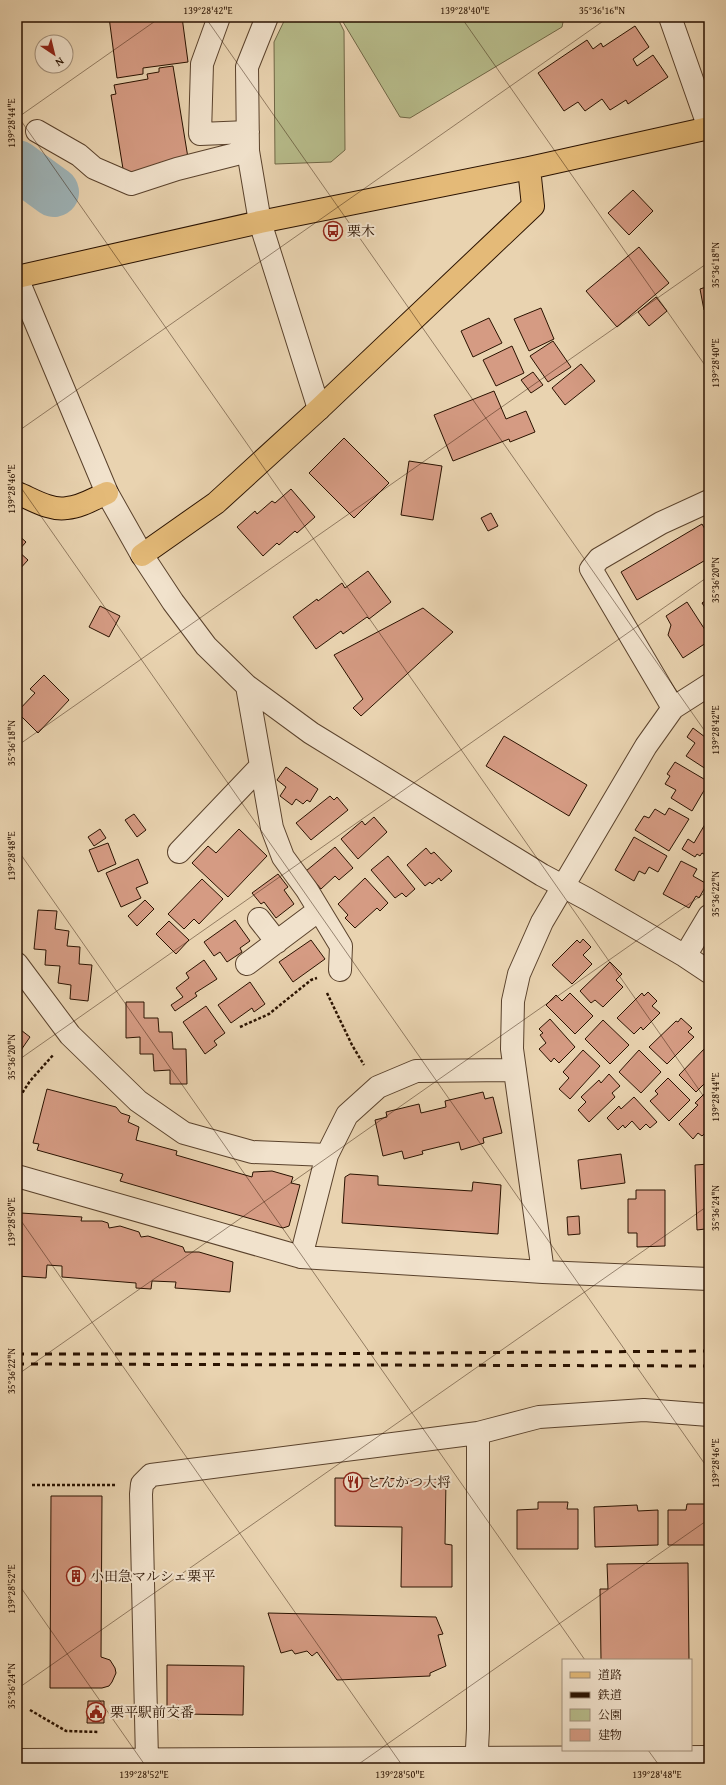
<svg xmlns="http://www.w3.org/2000/svg" width="726" height="1785" font-family="'Gentium Book Plus','Noto Serif JP',serif">
<rect width="100%" height="100%" fill="#e9d3b0"/>
<filter id="stains"><feTurbulence type="fractalNoise" baseFrequency=".005" numOctaves="4"/><feColorMatrix values="0 0 0 0 .2 0 0 0 0 .09 0 0 0 0 .02 0 0 0 .5 -.17"/></filter>
<radialGradient id="worn" r=".72"><stop offset=".6" stop-color="#630" stop-opacity="0"/><stop offset="1" stop-color="#630" stop-opacity=".3"/></radialGradient>
<!-- green -->
<path fill="#b7bc8b" stroke="#706746" d="M17,17H58L17,22Z
M286,17H337L344,31L345,150L331,162L275,164L274,42Z
M340,17H564L562,27L410,118L400,117Z"/>
<g fill="none" stroke-linecap="round" stroke-linejoin="round">
<!-- river -->
<path stroke="#9eb4b8" stroke-width="50" d="M17,165L54,192"/>
</g>
<!-- building -->
<path fill="#d59b83" stroke="#2a1200" d="M109,17H182L188,62L143,68V74L117,78Z
M635,26L649,47L633,59L637,66L653,55L668,77L628,104L626,100L610,110L602,99L585,111L578,102L564,111L538,73L587,40L593,49L601,43L603,47Z
M173,66L189,164L124,175L111,95L116,94L114,85L148,79L147,74L159,72V68Z
M633,190L653,211L629,235L608,213Z
M639,247L669,283L617,327L586,291Z
M709,286V309L704,310L700,289Z
M656,297L667,311L649,326L638,312Z
M541,308L554,339L529,351L514,319Z
M489,318L502,343L473,357L461,331Z
M553,341L571,367L548,382L530,356Z
M512,346L524,373L496,386L483,360Z
M581,364L595,381L565,405L552,388Z
M533,372L543,385L531,393L521,380Z
M494,391L506,419L526,411L535,432L510,442L509,439L453,461L434,415Z
M344,438L389,483L354,518L309,473Z
M409,461L442,466L433,520L401,515Z
M291,489L315,517L297,533L295,531L279,545L277,543L263,556L237,527L255,511L257,514L272,501L275,503Z
M491,513L498,526L488,531L481,518Z
M702,524L709,536V558L637,600L621,572Z
M17,534L26,542L18,551L28,560L17,572Z
M368,571L391,602L369,619L367,617L343,634L341,631L316,649L293,617L317,599L318,601L342,583L345,588Z
M709,598V614L702,603Z
M687,602L709,636V641L683,658L668,635L671,625L666,616Z
M100,606L120,616L109,637L89,627Z
M423,608L453,632L361,716L353,708L363,699L334,655Z
M44,675L69,700L38,733L17,712L35,693L30,689Z
M693,728L709,740V771L686,756L695,743L687,737Z
M504,736L587,785L569,816L486,766Z
M675,762L709,782L692,811L671,798L676,790L665,784L670,776L667,774Z
M286,767L318,789L310,802L307,800L303,804L296,799L292,805L280,796L286,787L277,780Z
M330,796L334,800L337,797L348,810L311,840L296,823Z
M669,808L689,819L669,851L635,830L644,816L649,818L655,809L665,815Z
M134,814L146,830L137,837L125,820Z
M374,817L387,832L358,859L341,839L362,821L365,825Z
M708,819L709,857L702,853L700,856L697,854L695,857L682,849L688,839L694,843Z
M100,829L106,838L94,846L88,837Z
M239,829L267,856L228,897L192,863L208,846L216,853Z
M634,837L667,856L658,872L649,867L645,874L639,871L634,881L615,870Z
M108,843L116,864L98,872L89,850Z
M335,847L353,868L339,880L335,876L321,889L306,871Z
M426,848L431,854L434,852L452,871L441,881L439,878L432,884L430,882L425,886L407,865Z
M388,856L415,889L406,897L402,893L395,898L371,870Z
M138,859L148,883L136,888L141,898L121,907L106,873Z
M681,861L697,869L693,876L707,884L699,898L696,896L689,908L663,894Z
M278,874L288,887L284,890L294,904L276,918L264,902L261,904L252,893Z
M365,878L388,903L380,911L377,908L355,928L345,918L348,915L338,904Z
M202,879L223,899L199,924L194,919L184,929L168,914Z
M145,900L154,909L137,926L128,916Z
M38,910L57,911L55,929L69,931L67,946L80,947L79,964L92,965L88,1001L70,999L71,985L58,983L60,966L45,965L46,950L34,949Z
M235,920L250,941L240,948L242,952L227,962L220,952L214,956L204,942Z
M169,921L189,940L176,954L156,934Z
M583,939L591,947L583,955L592,964L572,984L552,965L577,940L580,943Z
M311,940L325,959L293,982L279,962Z
M204,960L217,979L195,993L197,996L175,1011L171,1005L183,997L176,988L189,978L186,973Z
M610,962L622,974L616,980L623,987L603,1007L595,1000L591,1003L580,991Z
M250,982L265,1004L254,1012L252,1008L231,1023L218,1005Z
M648,992L657,1001L652,1006L660,1013L643,1030L641,1027L634,1034L617,1018L642,993L644,996Z
M570,993L593,1016L575,1034L546,1005L556,995L562,1001Z
M126,1002H144V1018H158L159,1032H172L173,1049H186L187,1084H170V1070L154,1071L153,1054H140V1037L126,1038Z
M206,1006L225,1033L214,1041L217,1045L205,1054L183,1022Z
M681,1018L692,1028L688,1032L694,1037L667,1064L649,1047L676,1021L678,1022Z
M550,1019L575,1047L559,1063L554,1058L551,1062L539,1049L546,1043L540,1035L543,1033L539,1029Z
M603,1020L629,1045L610,1064L585,1039Z
M17,1027L30,1037L17,1056Z
M706,1047L709,1050V1079L696,1092L679,1075Z
M583,1050L600,1066L570,1099L559,1089L569,1078L563,1072Z
M639,1050L661,1072L641,1093L619,1072Z
M609,1074L620,1086L612,1093L615,1097L589,1122L578,1110L586,1102L581,1097L599,1080L601,1083Z
M668,1078L690,1100L669,1121L650,1101L658,1094L655,1091Z
M47,1089L116,1107L121,1113L130,1116L128,1122L139,1127L136,1140L177,1151L176,1155L252,1177L253,1172L272,1171L293,1177L291,1183L300,1185L289,1226L283,1228L120,1181L123,1174L37,1150L39,1144L33,1143Z
M707,1091L709,1093V1129L702,1136L698,1133L693,1139L679,1124L698,1105L695,1103Z
M483,1092L485,1099L493,1097L502,1133L483,1138L484,1143L461,1150L459,1142L422,1151L423,1154L404,1159L402,1151L383,1156L375,1120L387,1117L386,1112L419,1104L421,1113L446,1107L445,1101Z
M634,1097L657,1122L650,1128L646,1124L640,1130L632,1121L625,1128L623,1125L618,1130L607,1118L619,1106L621,1109Z
M621,1154L625,1183L581,1189L578,1160Z
M709,1164V1253H705V1229L697,1230L695,1165Z
M350,1174L378,1176V1185L472,1191L473,1182L501,1185L498,1234L342,1223L345,1177Z
M636,1190H665V1246L637,1247V1233H628V1199H636Z
M21,1213L82,1217L81,1221H102L108,1223L109,1228L120,1226L139,1232L141,1237L148,1236L183,1247L185,1252H199L233,1262L230,1292L175,1288L176,1282L152,1281L151,1289L136,1288V1283L62,1277V1266L47,1265L46,1278L17,1276Z
M579,1216L580,1234L568,1235L567,1217Z
M335,1478L446,1479L445,1544L452,1545V1587H401L402,1527L335,1526Z
M51,1496H102L101,1657L110,1660L115,1668L116,1673L112,1682L109,1686L102,1688H50Z
M538,1502H568L567,1509H578V1549H517V1510L538,1509Z
M687,1504H709V1545H668V1510H686Z
M637,1505L638,1511L658,1510V1545L595,1547L594,1507Z
M688,1563L689,1660H601L600,1589H608L607,1564Z
M268,1613L436,1617L443,1634L438,1635L446,1666L430,1673V1676L337,1680L317,1652L312,1656L307,1651L295,1654L292,1650L281,1653Z
M167,1665L244,1666L243,1715L185,1714L178,1720L167,1707Z
M88,1701H104V1723H87Z"/>
<g fill="none" stroke-linecap="round" stroke-linejoin="round">
<!-- minor casing -->
<g stroke="#5a422c" stroke-width="24">
<path id="minor" d="M219,17L202,64L200,134L248,132
M267,17L247,67L248,151L260,222L319,409
M670,17L709,128
M37,131L79,155L94,168L131,184L177,169L248,151
M17,278L107,493L142,555L173,602L206,646L247,686L311,733L542,875L587,899L685,956L709,972
M247,686L272,828L283,857L307,890L341,946L340,970
M673,708L591,569L599,559L661,523L709,501
M179,852L261,766
M259,919L277,942
M685,956L709,916
M17,964L70,1035L138,1101L184,1133L252,1152L327,1155
M247,964L319,910
M17,1176L301,1257L543,1272L709,1279
M301,1257L327,1155L347,1115L378,1087L416,1071L515,1070
M543,1272L512,1049L513,1001L519,974L542,922L646,746L673,708L709,685
M17,1760L709,1757
M147,1760L141,1494L142,1484L151,1475L478,1433L539,1417L644,1410L709,1415
M476,1768L478,1729V1433"/>
</g>
<!-- major casing -->
<g stroke="#2a1200" stroke-width="24">
<path id="major" d="M17,277L260,222L529,168L709,128
M17,493C32,499 50,511 67,508C81,507 95,498 107,493
M142,555L216,503L319,409L533,206L529,168"/>
</g>
<!-- path -->
<path stroke="#2a1200" stroke-width="2.5" stroke-dasharray="3 2" stroke-linecap="butt" d="M327,993L352,1045L364,1065
M240,1027L269,1014L311,980L317,978
M17,1101L30,1081L54,1054
M32,1485H116
M30,1710L66,1731L99,1732"/>
<!-- minor -->
<use href="#minor" stroke="#f1e2cc" stroke-width="22"/>
<!-- major -->
<use href="#major" stroke="#e4ba78" stroke-width="22"/>
<!-- rail -->
<path stroke="#2a1200" stroke-width="3" stroke-dasharray="7 7" stroke-linecap="butt" d="M17,1354H280L709,1351
M17,1364L709,1366"/>
</g>
<!-- ticks -->
<path fill="none" stroke="#2a1200" stroke-width="1" stroke-opacity="0.45" d="M205,17L709,737M461,17L709,371M17,115L709,1104M17,118L161,17M17,432L609,17M17,482L709,1470M17,746L709,262M17,849L585,1660M17,1061L709,576M17,1215L404,1768M17,1375L709,890M17,1582L147,1768M17,1689L709,1205M648,1750L661,1768M353,1768L709,1519"/>
<!-- icons -->
<defs>
<g id="bus-ring" transform="scale(1)"><circle r="9.5" fill="#f1e2cc" stroke="#8f2418" stroke-width="1.5"/><path d="M-5-6H5V4H4V6H2V4H-2V6H-4V4H-5ZM-3.5-4V0h7V-4ZM-3.5 1.2v1.5H-2V1.2ZM2 1.2v1.5H3.5V1.2Z" fill="#8f2418"/></g>
<g id="restaurant-ring" transform="scale(1)"><circle r="9.5" fill="#f1e2cc" stroke="#8f2418" stroke-width="1.5"/><path d="M-5-6h1v4h1v-4h1v4h1v-4h1v5L-1.5 .5V6h-2V.5L-5-1ZM5-6V6H3V1.5H1.5Q1.5-4 5-6Z" fill="#8f2418"/></g>
<g id="building-ring" transform="scale(1)"><circle r="9.5" fill="#f1e2cc" stroke="#8f2418" stroke-width="1.5"/><path d="M-4-6H4V6H1V3H-1V6H-4ZM-2.5-4.3h1.7v1.8h-1.7ZM.8-4.3h1.7v1.8H.8ZM-2.5-1h1.7V.8h-1.7ZM.8-1h1.7V.8H.8Z" fill="#8f2418"/></g>
<g id="civic-ring" transform="scale(1)"><circle r="9.5" fill="#f1e2cc" stroke="#8f2418" stroke-width="1.5"/><path d="M-.6-6.5H3V-4.5H.6V-3L4-1V1h2V6H-6V1h2V-1L-.6-3ZM-1.2 2.5V6h2.4V2.5Z" fill="#8f2418"/></g>
</defs>
<g fill-rule="evenodd">
<use href="#bus-ring" x="333" y="231"/>
<use href="#restaurant-ring" x="353" y="1482"/>
<use href="#building-ring" x="76" y="1576"/>
<use href="#civic-ring" x="96" y="1712"/>
</g>
<g text-anchor="middle" dominant-baseline="central" stroke-width="4" stroke-linejoin="round" paint-order="stroke">
<!-- poi labels -->
<g font-size="14" fill="#2a1200" stroke="#f1e2cc" text-anchor="start">
<text x="347" y="231">栗木</text>
<text x="367" y="1482">とんかつ大将</text>
<text x="90" y="1576">小田急マルシェ栗平</text>
<text x="110" y="1712">栗平駅前交番</text>
</g>
</g>
<!-- margin -->
<rect width="726" height="1785" fill="none" stroke="#e9d3b0" stroke-width="44"/>
<!-- legend -->
<rect x="562" y="1659" width="130" height="92" fill="#f1e2cc" stroke="#a18f7a"/>
<rect x="570" y="1672" width="20" height="6" fill="#e4ba78" stroke="#a18f7a"/>
<text x="598" y="1679" font-size="12" fill="#2a1200">道路</text>
<rect x="570" y="1692" width="20" height="6" fill="#2a1200" stroke="#a18f7a"/>
<text x="598" y="1699" font-size="12" fill="#2a1200">鉄道</text>
<rect x="570" y="1709" width="20" height="12" fill="#b7bc8b" stroke="#a18f7a"/>
<text x="598" y="1719" font-size="12" fill="#2a1200">公園</text>
<rect x="570" y="1729" width="20" height="12" fill="#d59b83" stroke="#a18f7a"/>
<text x="598" y="1739" font-size="12" fill="#2a1200">建物</text>
<!-- north arrow -->
<g transform="translate(54 54) rotate(145)"><circle r="19" fill="#f1e2cc" stroke="#a18f7a"/>
<path d="M0-3L7 15L0 10L-7 15Z" fill="#8f2418"/>
<text y="-6" font-size="11" font-weight="bold" text-anchor="middle" fill="#2a1200">N</text>
</g>
<rect x="22" y="22" width="682" height="1741" fill="none" stroke="#2a1200" stroke-width="1.5"/>
<g font-size="10" text-anchor="middle" fill="#2a1200">
<text x="208" y="14">139°28'42"E</text>
<text x="465" y="14">139°28'40"E</text>
<text x="602" y="14">35°36'16"N</text>
<text transform="translate(11 123) rotate(-90)" y="4">139°28'44"E</text>
<text transform="translate(715 265) rotate(-90)" y="4">35°36'18"N</text>
<text transform="translate(715 363) rotate(-90)" y="4">139°28'40"E</text>
<text transform="translate(11 489) rotate(-90)" y="4">139°28'46"E</text>
<text transform="translate(715 580) rotate(-90)" y="4">35°36'20"N</text>
<text transform="translate(715 730) rotate(-90)" y="4">139°28'42"E</text>
<text transform="translate(11 743) rotate(-90)" y="4">35°36'18"N</text>
<text transform="translate(11 856) rotate(-90)" y="4">139°28'48"E</text>
<text transform="translate(715 894) rotate(-90)" y="4">35°36'22"N</text>
<text transform="translate(11 1057) rotate(-90)" y="4">35°36'20"N</text>
<text transform="translate(715 1097) rotate(-90)" y="4">139°28'44"E</text>
<text transform="translate(715 1208) rotate(-90)" y="4">35°36'24"N</text>
<text transform="translate(11 1222) rotate(-90)" y="4">139°28'50"E</text>
<text transform="translate(11 1371) rotate(-90)" y="4">35°36'22"N</text>
<text transform="translate(715 1463) rotate(-90)" y="4">139°28'46"E</text>
<text transform="translate(11 1589) rotate(-90)" y="4">139°28'52"E</text>
<text transform="translate(11 1686) rotate(-90)" y="4">35°36'24"N</text>
<text x="144" y="1778">139°28'52"E</text>
<text x="400" y="1778">139°28'50"E</text>
<text x="657" y="1778">139°28'48"E</text>
</g>
<rect width="100%" height="100%" filter="url(#stains)"/>
<rect width="100%" height="100%" fill="url(#worn)"/>
</svg>
